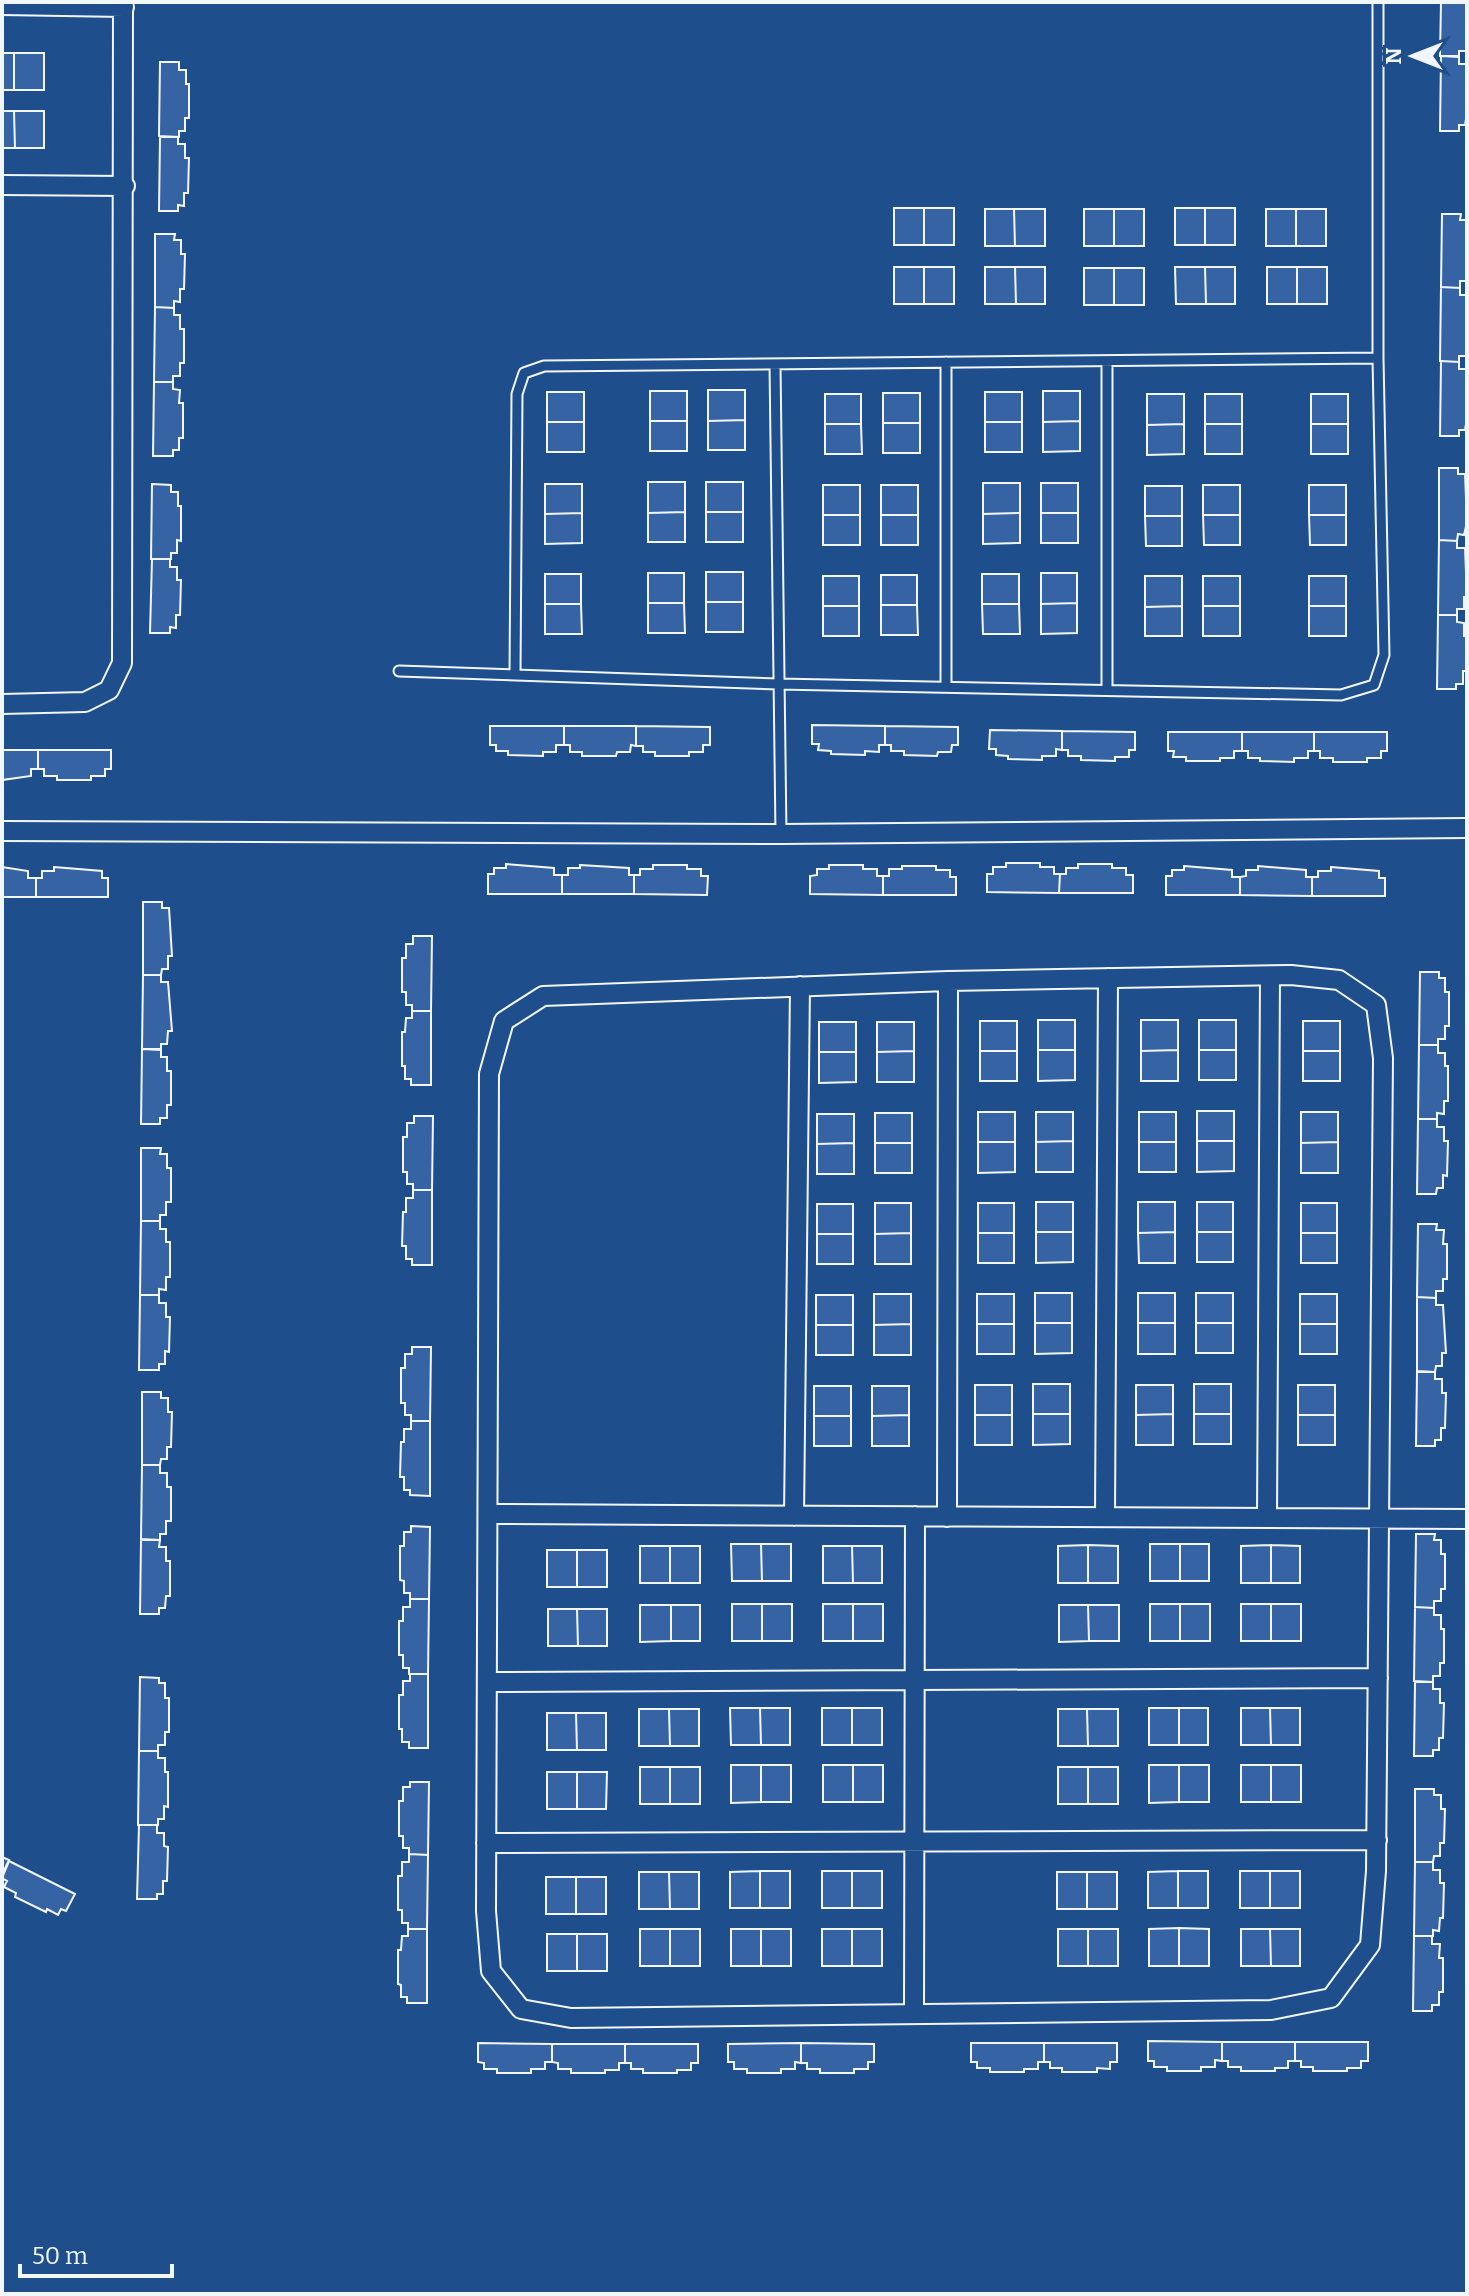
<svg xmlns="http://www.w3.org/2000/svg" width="1469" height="2296" font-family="Bitter,serif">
<rect width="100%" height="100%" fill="#1f4e8c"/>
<!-- building -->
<path fill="#3563a3" stroke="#f2f6ff" stroke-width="2" d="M1441,2H1467L1466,51H1459V56H1440Z
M2,53H14V90H2Z
M14,53H44V90H14Z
M1441,56L1459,57V64H1466L1467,113L1465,125H1459V131H1440Z
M160,62H179V70H186V84H189V118H185V131H179V137L159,136Z
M2,111H14L15,148H2Z
M14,111H44V148H15Z
M160,137H178V144H185V158H189L188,193H184V206L178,205V211H159Z
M894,208H924V245H894Z
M924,208H954V245H924Z
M1175,208H1205V245H1175Z
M1205,208H1235V245H1205Z
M985,209H1014L1015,246H985Z
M1014,209H1045V246H1015Z
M1084,209H1114V246H1084Z
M1114,209H1144V246H1114Z
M1266,209H1296V246H1266Z
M1296,209H1326V246H1296Z
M1442,214H1461L1460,220H1467V281H1460V288L1441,287Z
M155,234H175L174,240H181V254H185L184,289H180V302L174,301V308L155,307Z
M894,267H924V304H894Z
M924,267H954V304H924Z
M985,267H1015L1016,304H985Z
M1015,267H1045V304H1016Z
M1175,267H1205L1206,304H1176Z
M1205,267H1235V304H1206Z
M1267,267H1297V304H1267Z
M1297,267H1327V304H1297Z
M1084,268H1114V305H1084Z
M1114,268H1144V305H1114Z
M1441,287L1460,288V295H1467L1466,356H1459V362L1440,361Z
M155,307L174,308V315H180V329H184V363H180V376H173V382H154Z
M1441,361L1459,362V369H1466L1467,418L1465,430H1459V436H1440Z
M154,382H173V389L180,390L179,403H183V438H179V450H173V456H153Z
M708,390H745V420L708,421Z
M650,391H687V421H650Z
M1043,391H1080V421L1043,422Z
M547,392H584V422H547Z
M985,392H1022V422H985Z
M883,393H920V423H883Z
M825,394H861V424H825Z
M1147,394H1184V424L1147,425Z
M1205,394H1242V424H1205Z
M1311,394H1348V424H1311Z
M745,420V450H708V421Z
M650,421H687V451H650Z
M1080,421V451L1043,452V422Z
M547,422H584V452H547Z
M985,422H1022V452H985Z
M883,423H920V453H883Z
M825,424H861L862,454H825Z
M1184,424V454L1147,455V425Z
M1205,424H1242V454H1205Z
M1311,424H1348V454H1311Z
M1439,468H1458V474H1465L1467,522L1464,535L1458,534L1457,541L1439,540Z
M648,482H685V512L648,513Z
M706,482H743V512H706Z
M983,483H1020V513L983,514Z
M1041,483H1078V513H1041Z
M152,484L171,485V492H178V506H181V541L177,540V553H171V559H151Z
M545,484H582V513L545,514Z
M823,485H860V515H823Z
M881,485H918V515H881Z
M1203,485H1240V515H1203Z
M1309,485H1346V515H1309Z
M1145,486H1182V516H1145Z
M685,512V542H648V513Z
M706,512H743V542H706Z
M582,513V543L545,544V514Z
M1020,513V543L983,544V514Z
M1041,513H1078V543H1041Z
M823,515H860V545H823Z
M881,515H918V545H881Z
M1203,515H1240V545H1204Z
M1309,515H1346V545H1310Z
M1145,516H1182V546H1146Z
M1439,540L1457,541V548H1465L1467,597H1464V609H1457V615H1438Z
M152,559H170V567H177V580H181L180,615H176V628L170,627V633H150Z
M706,572H743V602H706Z
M648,573H684V603H648Z
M1041,573H1077V603L1041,604Z
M545,574H581V604H545Z
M982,574H1019V604H982Z
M881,575H917V605H881Z
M823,576H859V606H823Z
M1145,576H1182V606L1145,607Z
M1203,576H1240V606H1203Z
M1309,576H1346V606H1309Z
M706,602H743V632H706Z
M648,603H684L685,633H648Z
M1077,603V633L1041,634V604Z
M545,604H581L582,634H545Z
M982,604H1019L1020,634H983Z
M881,605H917L918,635H881Z
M823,606H859V636H823Z
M1182,606V636H1145V607Z
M1203,606H1240V636H1203Z
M1309,606H1346V636H1309Z
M1438,615H1457V622L1464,623V636H1467V671H1463V684H1456V689H1437Z
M812,725L885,726V745H879V752L865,751V755L831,754V751L818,750L819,744H812Z
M490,726H564V745H556V752H543V756L508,755V751H496V745H490Z
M564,726H636V746L631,745L630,752H617L616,756H582V752H570V745H564Z
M636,726L710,727V745H703V752H689V756H655V752H643V746H636Z
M885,726L958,727V745H952L951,752H938L937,756L904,755V751H891V745H885Z
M990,730L1062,731V750L1056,749V756H1042V760L1008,759V756L996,755V749H989Z
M1062,731L1135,732V750H1129V757H1115V761L1081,760V756H1068V750H1062Z
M1168,732H1242V751H1234V758H1220V761H1186V757H1173L1174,751H1168Z
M1242,732H1314V751H1308V758H1294V762L1260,761V758H1248V751H1242Z
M1314,732H1387V751H1381V758H1367V762H1333V758H1320V751H1314Z
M2,750H38V769H31V776L2,780Z
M38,750H111V769H105V776H91V780H57V776H44V769H38Z
M1006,863H1040V867H1054V874H1060L1059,893L987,892V874H993V867H1006Z
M506,864L554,868V875H562V894H488V874H494V868H506Z
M1078,864H1112V868H1126V875H1133V893H1059L1060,874H1066V868H1078Z
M580,865L629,868V875H634V894H562V875H568V868H580Z
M653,865H687V869H701V876H708L707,895L634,894V875H640V869H653Z
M829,865H863V869H877V876H883V895L810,894V876L817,875V869H829Z
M902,866H936V870H950V877H956V895H883V876H889V869H902Z
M1184,866L1232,870V877H1240V895H1166V876H1172V870H1184Z
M1258,866L1306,870V877H1312V896L1240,895V877L1246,876V870H1258Z
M2,867L28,871V878H36V897H2Z
M54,867L102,871V878H108V897H36V878H42V871H54Z
M1331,867L1379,871V878H1385V896H1312V877H1318V871H1331Z
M143,902H162V908H169L172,956H168V969H162L161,975H143Z
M413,936H432L431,1011H412V1005H406V992H402V958H406V944H413Z
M1420,972H1439V978H1445V992H1449V1026H1445V1039H1438V1045H1419Z
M143,975H161V982H168L172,1031H168L167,1044H161V1049H142Z
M412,1011H431V1085H411V1079H405V1066H402V1032H405L406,1018H412Z
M1038,1020H1075V1050H1038Z
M1141,1020H1178V1050L1141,1051Z
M1199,1020H1236V1050H1199Z
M980,1021H1017V1051H980Z
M1303,1021H1340V1051H1303Z
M819,1022H856V1052H819Z
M877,1022H914V1051L877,1052Z
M1419,1045H1438V1053H1445V1066H1448V1101H1444V1114L1437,1113V1119H1418Z
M142,1049L161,1050V1057H167V1071H171V1105H167V1118H160V1124H141Z
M1038,1050H1075V1080L1038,1081Z
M1178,1050V1081H1141V1051Z
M1199,1050H1236V1080H1199Z
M914,1051V1082H877V1052Z
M980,1051H1017V1081H980Z
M1303,1051H1340V1081H1303Z
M819,1052H856V1082L819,1083Z
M1197,1111H1234V1141H1197Z
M978,1112H1015V1142H978Z
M1036,1112H1073V1141L1036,1142Z
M1139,1112H1176V1142H1139Z
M1301,1112H1338V1142L1301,1143Z
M875,1113H912V1143H875Z
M817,1114H854V1143L817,1144Z
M414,1116H433L432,1190H413V1184H407V1172H403V1137H407V1123H414Z
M1418,1119H1437V1127H1444V1141H1448L1447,1176L1443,1175V1188H1437L1436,1194H1417Z
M1073,1141V1172H1036V1142Z
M1197,1141H1234V1171L1197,1172Z
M978,1142H1015V1172L978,1173Z
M1139,1142H1176V1172H1139Z
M1338,1142V1173H1301V1143Z
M854,1143V1174H817V1144Z
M875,1143H912V1173H875Z
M141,1148H161L160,1154H167V1168H171V1202H166V1215H160V1221H141Z
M413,1190H432V1265H412V1259H406V1246H402L403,1212H406V1198H413Z
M1036,1202H1073V1232H1036Z
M1138,1202H1175V1232L1138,1233Z
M1197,1202H1233V1232H1197Z
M875,1203H911V1233L875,1234Z
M978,1203H1014V1233H978Z
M1301,1203H1337V1233H1301Z
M817,1204H853V1234H817Z
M141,1221H160V1229H166V1242H170V1277H166V1290L159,1289V1295H140Z
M1418,1224H1437L1436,1230H1444L1443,1244H1447V1279H1443V1291H1436V1298L1417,1297Z
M1036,1232H1073V1262L1036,1263Z
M1175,1232V1263H1139L1138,1233Z
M1197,1232H1233V1262H1197Z
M911,1233V1264H875V1234Z
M978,1233H1014V1263H978Z
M1301,1233H1337V1263H1301Z
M817,1234H853V1264H817Z
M1035,1293H1072V1323H1035Z
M1138,1293H1175V1323H1138Z
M1196,1293H1233V1323H1196Z
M874,1294H911V1324L874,1325Z
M977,1294H1014V1324H977Z
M1300,1294H1337V1324H1300Z
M140,1295H159V1303H166V1317H170L169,1352L165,1351V1364H159V1370H139Z
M816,1295H853V1325H816Z
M1417,1297L1436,1298V1305H1443L1446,1353H1442V1366H1436L1435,1372L1417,1371Z
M1035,1323H1072V1353L1035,1354Z
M1138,1323H1175V1354H1138Z
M1196,1323H1233V1353H1196Z
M911,1324V1355H874V1325Z
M977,1324H1014V1354H977Z
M1300,1324H1337V1354H1300Z
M816,1325H853V1355H816Z
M412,1347H431L430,1421H411V1415H405V1403H401V1368H405V1354H412Z
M1417,1372H1435V1379H1442V1393H1446L1445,1428H1441V1440H1435V1446H1416Z
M1033,1384H1070V1414H1033Z
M1194,1384H1231V1414H1194Z
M975,1385H1012V1415H975Z
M1136,1385H1173V1414L1136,1415Z
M1298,1385H1335V1415H1298Z
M814,1386H851V1416H814Z
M872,1386H909V1415L872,1416Z
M142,1392H161V1398H168V1412H172L171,1447H167V1459H161L160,1465H142Z
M1033,1414H1070V1444L1033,1445Z
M1173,1414V1445H1136V1415Z
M1194,1414H1231V1444H1194Z
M909,1415V1446H872V1416Z
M975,1415H1012V1445H975Z
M1298,1415H1335V1445H1298Z
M814,1416H851V1446H814Z
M411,1421H430V1496L410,1495V1490H404V1477H400L401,1442H404V1429H411Z
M142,1465H160V1473H167V1487H171V1521H166V1534H160V1540L141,1539Z
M411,1526L430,1527L429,1599H410V1593H404V1581L400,1580V1546H404V1532H411Z
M1416,1534H1435L1434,1540H1441V1554H1445V1589H1441V1601H1434V1608L1415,1607Z
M141,1540H160L159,1547H166V1561H170V1596H166L165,1608H159V1614H140Z
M731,1544H761L762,1581H732Z
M761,1544H791V1581H762Z
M1150,1544H1180V1581H1150Z
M1180,1544H1209V1581H1180Z
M1088,1545L1118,1546V1583H1088Z
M1088,1545V1583H1058V1546Z
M1271,1545L1300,1546V1583H1271Z
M1271,1545V1583H1241V1546Z
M640,1546H670V1583H640Z
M670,1546H700V1583H670Z
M823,1546H852L853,1583H823Z
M852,1546H882V1583H853Z
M547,1550H577V1587H547Z
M577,1550H607V1587H577Z
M410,1599H429L428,1674H409V1668H403V1655H399V1621H403V1607H410Z
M732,1604H762V1641H732Z
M762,1604H792V1641H762Z
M823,1604H853V1641H823Z
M853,1604H883V1641H853Z
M1150,1604H1180V1641H1150Z
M1180,1604H1210V1641H1180Z
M1241,1604H1271V1641H1241Z
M1271,1604H1301V1641H1271Z
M640,1605H671V1641L640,1642Z
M671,1605H700V1641H671Z
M1059,1605H1088L1089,1641L1059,1642Z
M1088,1605H1119V1641H1089Z
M1415,1607L1434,1608V1615H1441V1629H1444V1663H1440V1676H1433V1682L1414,1681Z
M548,1609H577L578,1646H548Z
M577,1609H607V1646H578Z
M410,1674H428V1748H409V1742H402V1729H399V1695H403V1681H410Z
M140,1677L159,1678V1683H165V1698H169V1732H165V1745H158V1751H139Z
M1415,1682H1433V1689H1440V1703H1444L1443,1738H1439V1750H1433V1756H1414Z
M730,1708H760L761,1745H731Z
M760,1708H790V1745H761Z
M822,1708H852V1745H822Z
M852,1708H882V1745H852Z
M1149,1708H1179V1745H1149Z
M1179,1708H1208V1745H1179Z
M1241,1708H1270L1271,1745H1241Z
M1270,1708H1300V1745H1271Z
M639,1709H669L670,1746H639Z
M669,1709H699V1746H670Z
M1058,1709H1087L1088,1746H1058Z
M1087,1709H1118V1746H1088Z
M547,1713H576L577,1750H547Z
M576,1713H606V1750H577Z
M139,1751H158V1758H165V1772H168V1807L164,1806V1819H158V1825H138Z
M731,1765H761V1802L731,1803Z
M761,1765H791V1802H761Z
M823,1765H853V1802H823Z
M853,1765H883V1802H853Z
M1149,1765H1179V1802L1149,1803Z
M1179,1765H1209V1802H1179Z
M1241,1765H1271V1802H1241Z
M1271,1765H1301V1802H1271Z
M640,1767H670V1804H640Z
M670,1767H700V1804H670Z
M1058,1767H1088V1804H1058Z
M1088,1767H1118V1804H1088Z
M547,1772H577V1809H547Z
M577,1772H607L606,1809H577Z
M410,1782H429L428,1855L409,1854V1848H403V1836H399V1801H403V1787H410Z
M1415,1789H1434V1795H1441V1809H1445L1444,1843H1440V1856H1434L1433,1862H1415Z
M139,1825H157V1833H164V1846L168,1847L167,1881H163V1894H157V1899H137Z
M409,1854L428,1855L427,1929H408V1923H402V1910H398V1876H402V1862H409Z
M2,1857L9,1860L2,1875Z
M9,1861L75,1894L66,1911L61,1909L58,1915L47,1909L46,1912L15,1897L16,1893L4,1887L7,1881L2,1878Z
M1415,1862H1433V1870H1440V1883H1444L1443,1918H1440L1439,1931L1433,1930V1936H1414Z
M760,1871H790V1908H760Z
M760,1871V1908H730V1872Z
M822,1871H852V1908H822Z
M852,1871H882V1908H852Z
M1178,1871H1208V1908H1178Z
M1178,1871V1908H1148V1872Z
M1240,1871H1270V1908H1240Z
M1270,1871H1300V1908H1270Z
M639,1872H669L670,1909H639Z
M669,1872H699V1909H670Z
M1057,1872H1087V1909H1057Z
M1087,1872H1117V1909H1087Z
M546,1877H576V1914H546Z
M576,1877H606V1914H576Z
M1179,1928L1209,1929V1966H1179Z
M1179,1928V1966H1149V1929Z
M408,1929H427V2003H407V1997H401V1985L398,1984V1950H401L402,1936H408Z
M640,1929H670V1966H640Z
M670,1929H700V1966H670Z
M731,1929H761V1966H731Z
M761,1929H791V1966H761Z
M822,1929H852V1966H822Z
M852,1929H882V1966H852Z
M1058,1929H1088V1966H1058Z
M1088,1929H1118V1966H1088Z
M1241,1929H1270L1271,1966H1241Z
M1270,1929H1300V1966H1271Z
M547,1934H577V1971H547Z
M577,1934H607V1971H577Z
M1414,1936H1432V1944H1440L1439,1958H1443V1992H1439V2005H1432V2011H1413Z
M1148,2041L1222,2042V2061L1215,2060V2067H1201V2071H1167V2067H1154V2061H1148Z
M1222,2042H1295V2061H1288V2068H1275V2071H1241V2067H1228V2061H1222Z
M1295,2042H1368V2061H1361V2068H1347V2071H1313V2067H1301V2061H1295Z
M478,2043L552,2044V2062H545V2069H531V2073H497V2069H484V2063L478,2062Z
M801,2043L874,2044V2062H868V2069H854V2073H820V2069H807V2063H801Z
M801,2043V2063L795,2062V2069H781V2073H747V2069H734V2062H728V2044Z
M971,2043H1044V2062H1038V2069H1024V2072H990V2068H977V2062H971Z
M1044,2043H1117V2062H1110V2069L1097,2068V2072H1062V2068H1050V2062H1044Z
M552,2044H625V2063H619V2070H605V2073H571V2069H558V2063L552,2062Z
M625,2044H698V2063H691V2070H677V2073H643V2069H631V2063H625Z"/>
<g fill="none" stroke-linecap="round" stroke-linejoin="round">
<!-- service casing -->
<g stroke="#f2f6ff" stroke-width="13">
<path id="service" d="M1107,361V689
M946,362V686
M775,364L781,834
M399,671L778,684L1341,695L1374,685L1384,655L1378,358V2
M515,675L517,394L524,373L544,366L1378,358"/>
</g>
<!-- minor casing -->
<g stroke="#f2f6ff" stroke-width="22">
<path id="minor" d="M2,5L124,7
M2,185L125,186
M2,704L85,702L109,690L122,663L123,2
M2,831L781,834L1467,828
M1291,975L1339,980L1376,1005L1383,1058L1376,1871L1370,1945L1331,1998L1271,2010L571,2018L521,2009L491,1971L486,1911L489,1074L504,1021L543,996L948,981Z
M490,1514L1467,1519
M794,1516L800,986
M947,1517L948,981
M1105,1517L1108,978
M1267,1518L1270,976
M488,1682L1378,1678
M486,1843L1377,1840
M914,2014L915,1516"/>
</g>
<!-- service -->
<use href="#service" stroke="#1f4e8c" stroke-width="9"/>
<!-- minor -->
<use href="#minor" stroke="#1f4e8c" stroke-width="18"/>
</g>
<!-- border -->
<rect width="1469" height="2296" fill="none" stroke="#f2f6ff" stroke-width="8"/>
<!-- north arrow -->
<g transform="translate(1413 56) rotate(270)" stroke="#1f4e8c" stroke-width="6" paint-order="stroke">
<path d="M0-6L14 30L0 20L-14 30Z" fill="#f2f6ff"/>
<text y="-12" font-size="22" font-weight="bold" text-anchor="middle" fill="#f2f6ff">N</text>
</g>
<!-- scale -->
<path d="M20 2264v12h152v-12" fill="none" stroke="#f2f6ff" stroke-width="4"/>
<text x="32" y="2264" font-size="24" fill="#f2f6ff" stroke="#1f4e8c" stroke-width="6" paint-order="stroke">50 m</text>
</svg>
